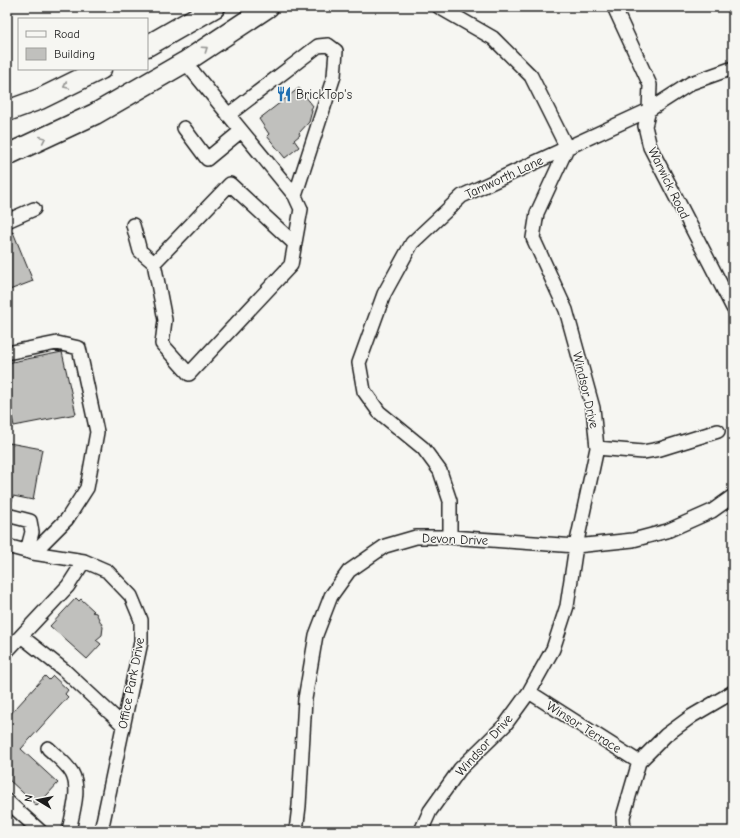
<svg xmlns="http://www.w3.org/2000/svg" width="740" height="838" font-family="'Comic Neue',sans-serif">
<rect width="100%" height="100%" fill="#f6f6f2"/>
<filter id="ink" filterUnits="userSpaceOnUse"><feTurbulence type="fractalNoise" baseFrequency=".025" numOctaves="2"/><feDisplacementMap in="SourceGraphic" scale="8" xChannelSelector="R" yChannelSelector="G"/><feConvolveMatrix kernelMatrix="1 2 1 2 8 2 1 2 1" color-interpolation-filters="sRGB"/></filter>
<g filter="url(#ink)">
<!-- building -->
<path fill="#c0c0bd" stroke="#1c1c1c" d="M299,88L313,106L311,109L312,111L309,122L299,133L300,135L294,140L299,147L285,158L267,136L269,134L259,119Z
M13,232L33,281L7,291V234Z
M62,352L76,414L14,426L7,393V363Z
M9,443L42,449L33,500L13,496L12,501L7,500V453Z
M76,598L79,601L81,599L94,611L92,612L96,613L103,627L102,635L96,640L101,644L87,659L50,626Z
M45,676L49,680L53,676L68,690L65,694L68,697L21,749L58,783L37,806L7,778V718Z"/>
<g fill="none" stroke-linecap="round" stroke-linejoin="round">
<!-- minor casing -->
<g stroke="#1c1c1c" stroke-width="16">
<path id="minor" d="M439,7L493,38L531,76L567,148
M614,7L650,85L649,110L645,126L650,147L733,308
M228,115L318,46L328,45L336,51L334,76L295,196
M184,128L207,159L241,131
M7,221L34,209
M133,225L140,251L154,263L165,320L162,344L189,374L291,265L301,209L295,196L185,62
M154,263L230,184L295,244
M7,353L57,343L79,348L97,432L87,488L67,519L33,553
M597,448L643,452L660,449L718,431
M7,515L30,521L32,532L27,551
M450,537V501L440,471L423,448L379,412L364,391L359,363L384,294L412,243L462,196L649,110L691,83L733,68
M7,546L33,553L84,561L107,571L131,596L141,620V642L101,831
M21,636L64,670L123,725
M7,651L68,586L84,561
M529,692L639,762
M48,748C56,756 67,764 72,773C81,789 72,814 69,831
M7,801L40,831
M296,831L299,806L305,699L316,635L331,596L349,571L385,546L416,537H450L576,546L633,540L667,531L712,511L733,496
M421,831L430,811L460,769L505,725L529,692L553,649L567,606L576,546L597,448L593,408L566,310L533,238L537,213L567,148
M624,831L623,817L639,762L666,735L692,716L733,692"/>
</g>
<!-- highway casing -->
<g stroke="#1c1c1c" stroke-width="23">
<path id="highway" d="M147,46L215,7
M7,111L40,99L101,69
M7,155L95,114L185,62L268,7"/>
</g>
<!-- minor -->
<use href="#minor" stroke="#f6f6f2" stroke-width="13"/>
<!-- highway -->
<use href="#highway" stroke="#f6f6f2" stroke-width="20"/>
</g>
<!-- one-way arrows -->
<defs><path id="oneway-chevron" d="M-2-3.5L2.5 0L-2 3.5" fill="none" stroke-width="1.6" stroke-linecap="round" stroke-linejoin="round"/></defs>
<g stroke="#949492">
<use href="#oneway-chevron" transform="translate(205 49) rotate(-34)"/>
<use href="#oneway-chevron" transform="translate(66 86) rotate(155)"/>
<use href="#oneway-chevron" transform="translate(43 139) rotate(-24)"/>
</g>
</g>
<!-- icons -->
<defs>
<g id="restaurant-bare" transform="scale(1.2)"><path d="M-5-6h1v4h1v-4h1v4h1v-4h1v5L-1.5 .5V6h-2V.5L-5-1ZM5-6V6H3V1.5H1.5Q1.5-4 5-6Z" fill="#1f6fb2" stroke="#f6f6f2" stroke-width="2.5" paint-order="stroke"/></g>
</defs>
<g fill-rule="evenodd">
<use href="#restaurant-bare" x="284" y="94"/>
</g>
<g text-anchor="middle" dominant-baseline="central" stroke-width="3" stroke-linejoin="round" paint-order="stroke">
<!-- poi labels -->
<g font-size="13" fill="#1c1c1c" stroke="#f6f6f2" text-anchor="start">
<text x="296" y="94">BrickTop's</text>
</g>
<!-- street labels -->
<g font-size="13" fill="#1c1c1c" stroke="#f6f6f2">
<text transform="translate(504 177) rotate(-25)">Tamworth Lane</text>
<text transform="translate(669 183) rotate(64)">Warwick Road</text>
<text transform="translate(586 390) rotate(77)">Windsor Drive</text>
<text transform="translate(455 539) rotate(2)">Devon Drive</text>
<text transform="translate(131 683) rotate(-79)">Office Park Drive</text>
<text transform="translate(584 727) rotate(32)">Winsor Terrace</text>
<text transform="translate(484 745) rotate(-48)">Windsor Drive</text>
</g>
</g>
<!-- margin -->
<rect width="740" height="838" fill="none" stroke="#f6f6f2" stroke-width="24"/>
<rect x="12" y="12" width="716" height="814" fill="none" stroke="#1c1c1c" stroke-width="1.5" filter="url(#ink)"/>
<!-- legend -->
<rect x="18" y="18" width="130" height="52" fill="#f6f6f2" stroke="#9f9f9c"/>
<rect x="26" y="31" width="20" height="6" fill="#f6f6f2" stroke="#9f9f9c"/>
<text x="54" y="38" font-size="12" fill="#1c1c1c">Road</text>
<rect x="26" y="48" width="20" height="12" fill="#c0c0bd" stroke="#9f9f9c"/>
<text x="54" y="58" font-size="12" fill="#1c1c1c">Building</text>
<!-- north arrow -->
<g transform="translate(38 800) rotate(280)" stroke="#f6f6f2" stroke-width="3" paint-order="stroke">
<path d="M0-3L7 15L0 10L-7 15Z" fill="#1c1c1c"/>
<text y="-6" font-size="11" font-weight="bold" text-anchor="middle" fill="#1c1c1c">N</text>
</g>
</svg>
